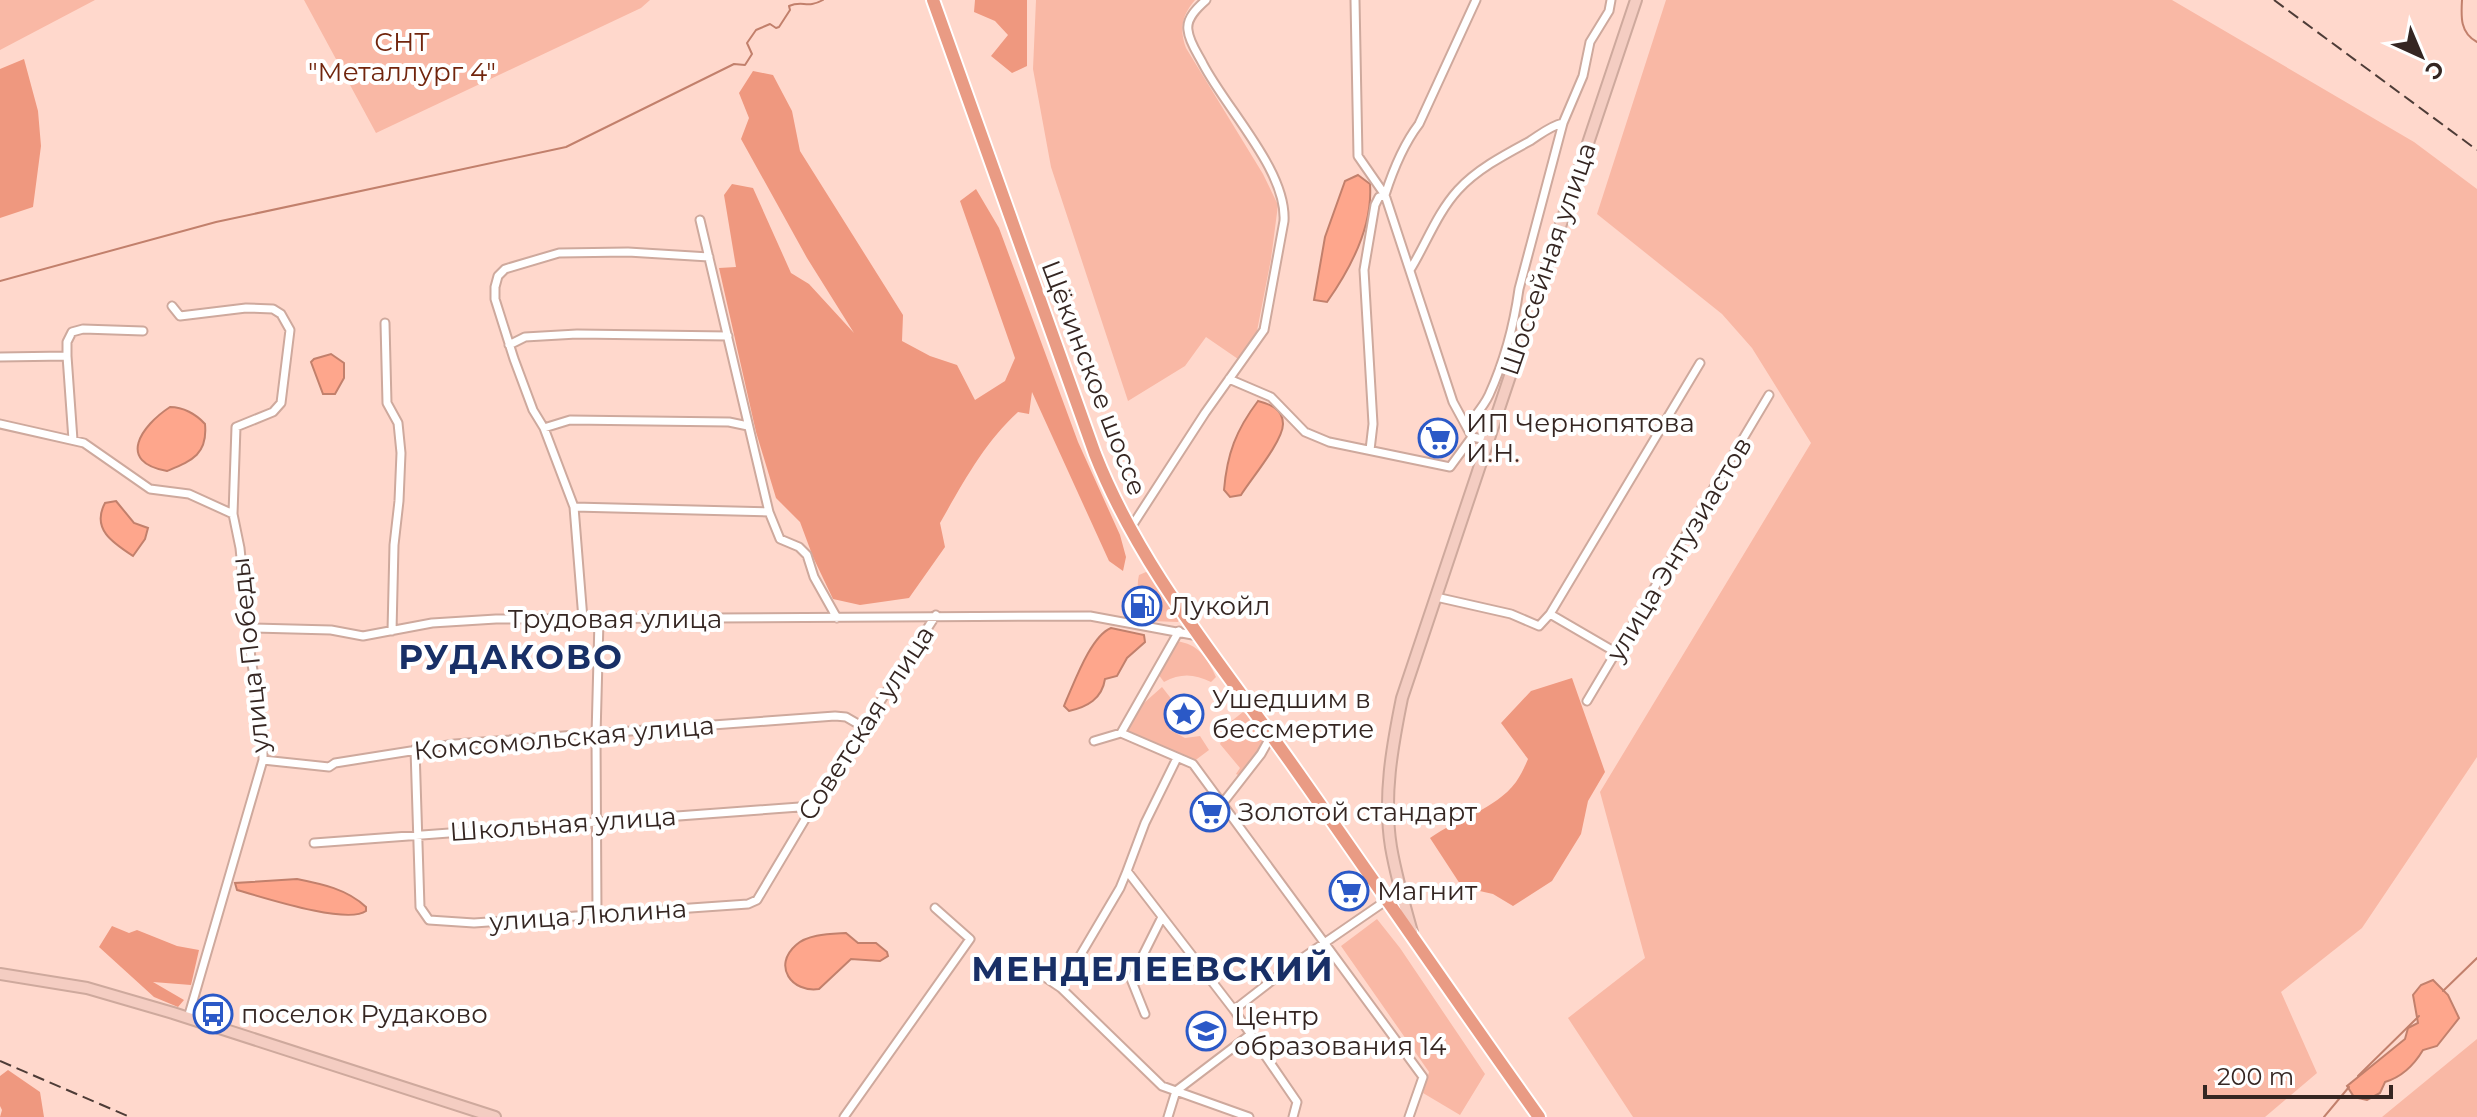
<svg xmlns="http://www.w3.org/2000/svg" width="2477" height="1117" font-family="Montserrat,sans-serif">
<rect width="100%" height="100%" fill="#ffd8cc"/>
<!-- green -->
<path fill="#f9b8a5" d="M0,0H95L0,50Z
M304,0H650L641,8L376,133Z
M1036,0H1195C1182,15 1179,29 1186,48L1263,174L1278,205L1271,259L1257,331L1238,359L1206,337L1185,366L1128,401L1051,167L1033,69Z
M1666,0H2172L2414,142L2477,189V757L2362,928L2281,992L2317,1073L2265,1117H1633L1568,1018L1645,958L1600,792L1811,443L1752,348L1722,314L1597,214Z
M1146,572L1155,578L1180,616L1178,622L1151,621C1141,609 1135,590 1139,575Z
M1176,641C1199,644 1207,658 1216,677L1211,682C1194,674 1181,673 1164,682L1158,674Z
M1162,687L1173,701L1166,713L1170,730L1185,738L1200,736L1209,750L1193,762L1124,732L1136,710Z
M1243,712C1273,733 1265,757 1238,775L1236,774L1240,768L1220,744L1229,723Z
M1377,919L1400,948L1485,1074L1460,1115L1423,1093L1429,1072L1341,946Z
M2477,1039V1117H2382Z"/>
<!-- forest -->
<path fill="#ef987f" d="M975,0H1027V66L1012,73L991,56L1008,35L995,21L974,12Z
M24,59L38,111L41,146L33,207L0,218V69Z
M753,71L773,75L792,111L800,151L903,315L902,341L930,356L957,365L975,400L1005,381L1015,358L960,201L976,189L999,228L1078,442L1120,535L1126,557L1123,571L1109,561L1032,392L1029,414L1018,412C984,443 963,483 940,523L945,547L909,598L860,605L833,599L813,557L800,522L776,498L756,432L719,268L736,267L724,195L732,184L753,188L791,273L809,284L854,333L807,258L741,139L749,118L739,93Z
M1572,678L1605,772L1588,801L1581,834L1552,881L1513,906L1493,894L1462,887L1430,838C1458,818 1495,810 1516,782C1521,775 1525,766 1528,759L1501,723L1531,691Z
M112,926L129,933L137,930L177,946L199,950L191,985L153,982L184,1000L178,1007L154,997L99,947Z
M8,1070L40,1092L44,1117H0L2,1110L0,1106V1076Z"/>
<!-- water -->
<path fill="#fea68c" stroke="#c2806c" stroke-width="2" d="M1358,175L1370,184C1373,226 1351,268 1327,302L1314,300L1325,237L1345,181Z
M331,354L344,363V378L335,394H323L311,362L314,359Z
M1258,401C1270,404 1283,409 1283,424C1283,441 1251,479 1241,495L1230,497L1224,490C1227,454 1236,430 1258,401Z
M170,407C183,407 196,414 205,424C208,455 191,461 167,471C116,462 141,426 170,407Z
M116,501L134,523L148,528L145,539L133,556C113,543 91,529 105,503Z
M1111,628L1144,635L1145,642L1127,658L1117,676L1105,679C1102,699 1087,707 1069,711L1064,706L1066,701C1075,681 1091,636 1111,628Z
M297,879C322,884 347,889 366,907V911C347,925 262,897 237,890L235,883Z
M846,933L858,943H876L887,952L888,956L880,961L851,959L819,989C792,993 772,966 796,945C808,934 830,934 846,933Z
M2433,980L2448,995L2459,1018L2437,1046L2423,1050C2414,1065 2402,1077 2385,1082L2380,1093L2367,1100L2354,1097L2347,1086L2405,1039L2408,1028L2418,1023L2413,995L2421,985Z"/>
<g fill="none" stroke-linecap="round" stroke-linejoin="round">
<!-- stream -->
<path stroke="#c2806c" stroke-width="2" d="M2462,0C2461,17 2460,33 2477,42
M0,281L216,222L566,147L734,64L745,65L752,54L747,43L756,30L770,24L776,28L779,27L790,10L789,6C803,0 807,9 823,0
M2443,991L2477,958
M2358,1076L2419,1016
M2324,1117L2349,1087"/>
<!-- street casing -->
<g stroke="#cea99d" stroke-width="11">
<path id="street" d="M1355,0L1358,156L1385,195L1453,402L1472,437L1488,440
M700,220L769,512L780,539L799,547L807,555L814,577L837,618
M1410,270C1426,244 1437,213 1458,190C1477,169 1506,154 1530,141C1541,134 1550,126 1563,123
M172,306L180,316L246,308L273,309L281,314L290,330L281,403L273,412L236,427L233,514L240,548L251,659L263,726V760L188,1018
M385,323L387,403L398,423L401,453L399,501L394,545L392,631
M509,345L525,337L577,334L728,336
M67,356L73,440
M0,357L67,356V342L72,332L83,329L143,331
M1229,379L1271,397L1305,432L1329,442L1450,467L1472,437
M0,424L84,443L150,489L189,494L233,514
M1467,427C1474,417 1484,406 1489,395C1504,362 1514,325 1519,289L1563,123L1583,76L1590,42L1609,11L1611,0
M544,428L570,420L729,422L748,426
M1370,450L1373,424L1364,270L1375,205L1379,197L1385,195C1393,170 1403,145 1419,124L1476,0
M574,507L769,512
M1130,529L1205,413L1264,330L1284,221C1287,171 1227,110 1203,64C1198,54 1189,42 1188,30C1186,18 1198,7 1206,0
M1436,597L1511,614L1539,626L1550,614L1700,363
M1550,614L1617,653
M583,619L574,507L544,428L533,410L514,359L495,299V287L498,276L505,269L559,253L628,252L709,257
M249,628L331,630L363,636L432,623L496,619L1090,616L1198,636
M1587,701L1769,395
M1121,733L1179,631
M1094,741L1121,733L1193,764L1423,1077L1409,1117
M415,749L420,907L429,920L474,923L748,904L757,900L813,806L936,615
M1177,758L1145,823L1127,871L1234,1010L1297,1102L1293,1117
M263,760L329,767L335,763L455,744L835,716L846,717L865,728
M1222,804L1261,754L1271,736
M314,843L813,806
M597,914L596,736L599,620
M1024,963L1061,988L1162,1086L1249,1117
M1061,988L1120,888L1127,871
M1234,1010L1288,968L1387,900
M1145,1014L1131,979L1162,917
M1176,1091L1251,1034
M844,1117L970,939L935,908
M1168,1117L1176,1091"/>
</g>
<!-- secondary casing -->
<g stroke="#cea99d" stroke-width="14">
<path id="secondary" d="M1412,932C1404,904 1396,876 1391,847C1383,797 1392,747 1402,698L1636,0
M0,974L87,988L173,1013L495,1117"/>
</g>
<!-- primary casing -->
<g stroke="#fff" stroke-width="16">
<path id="primary" d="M933,0L1095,454C1141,571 1224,667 1296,770C1377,885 1457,1002 1539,1117"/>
</g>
<!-- street -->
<use href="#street" stroke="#fff" stroke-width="7"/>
<!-- secondary -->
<use href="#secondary" stroke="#f4cdc2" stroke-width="10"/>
<!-- primary -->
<use href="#primary" stroke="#e99b84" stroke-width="12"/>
<!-- rail -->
<path stroke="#4e3c37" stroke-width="2" stroke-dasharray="12 6" stroke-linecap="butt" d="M2274,0L2477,150
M0,1061L130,1117"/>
</g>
<!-- icons -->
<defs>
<g id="supermarket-ring" transform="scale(2)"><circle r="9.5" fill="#fff" stroke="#2b59c7" stroke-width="1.5"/><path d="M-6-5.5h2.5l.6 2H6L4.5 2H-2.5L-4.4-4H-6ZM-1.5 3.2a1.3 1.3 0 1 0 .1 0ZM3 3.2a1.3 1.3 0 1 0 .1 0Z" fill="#2b59c7"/></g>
<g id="fuel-ring" transform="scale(2)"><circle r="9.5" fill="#fff" stroke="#2b59c7" stroke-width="1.5"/><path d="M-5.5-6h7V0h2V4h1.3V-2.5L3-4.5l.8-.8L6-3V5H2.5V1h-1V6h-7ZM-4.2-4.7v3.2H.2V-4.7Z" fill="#2b59c7"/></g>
<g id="sight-ring" transform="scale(2)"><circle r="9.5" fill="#fff" stroke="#2b59c7" stroke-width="1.5"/><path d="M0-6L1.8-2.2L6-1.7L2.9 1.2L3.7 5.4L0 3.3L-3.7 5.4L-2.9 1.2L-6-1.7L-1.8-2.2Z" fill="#2b59c7"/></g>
<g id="bus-ring" transform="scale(2)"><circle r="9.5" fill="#fff" stroke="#2b59c7" stroke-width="1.5"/><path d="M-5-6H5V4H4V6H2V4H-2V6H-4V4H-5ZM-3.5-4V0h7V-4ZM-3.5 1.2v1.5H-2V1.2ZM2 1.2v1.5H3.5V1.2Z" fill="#2b59c7"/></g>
<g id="school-ring" transform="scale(2)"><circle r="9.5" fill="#fff" stroke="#2b59c7" stroke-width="1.5"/><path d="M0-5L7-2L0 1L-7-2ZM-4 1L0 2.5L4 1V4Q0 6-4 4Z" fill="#2b59c7"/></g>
</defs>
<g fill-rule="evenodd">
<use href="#supermarket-ring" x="1438" y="438"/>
<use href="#fuel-ring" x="1142" y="606"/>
<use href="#sight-ring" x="1184" y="714"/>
<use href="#supermarket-ring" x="1210" y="812"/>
<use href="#supermarket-ring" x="1349" y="891"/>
<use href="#bus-ring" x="213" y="1014"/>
<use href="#school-ring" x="1206" y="1031"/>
</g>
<g text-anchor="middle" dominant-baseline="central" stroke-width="8" stroke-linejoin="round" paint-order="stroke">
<!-- park labels -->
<g font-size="26" fill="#71250d" stroke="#fff">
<text x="402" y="42">СНТ<tspan x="402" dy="30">"Металлург 4"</tspan></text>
</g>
<!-- street labels -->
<g font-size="26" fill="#352622" stroke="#fff">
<text transform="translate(1548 259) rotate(-71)">Шоссейная улица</text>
<text transform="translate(1094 378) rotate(69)">Щёкинское шоссе</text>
<text transform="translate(1679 549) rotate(-59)">улица Энтузиастов</text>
<text x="615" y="619">Трудовая улица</text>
<text transform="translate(250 655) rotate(-96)">улица Победы</text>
<text transform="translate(866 723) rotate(-57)">Советская улица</text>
<text transform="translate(564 738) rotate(-5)">Комсомольская улица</text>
<text transform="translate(563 824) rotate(-4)">Школьная улица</text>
<text transform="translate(588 915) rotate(-4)">улица Люлина</text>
</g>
<!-- poi labels -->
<g font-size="26" fill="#352622" stroke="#fff" text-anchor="start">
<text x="1466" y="423">ИП Чернопятова<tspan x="1466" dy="30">И.Н.</tspan></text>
<text x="1170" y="606">Лукойл</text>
<text x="1212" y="699">Ушедшим в<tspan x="1212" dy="30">бессмертие</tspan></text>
<text x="1238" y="812">Золотой стандарт</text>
<text x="1377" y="891">Магнит</text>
<text x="241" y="1014">поселок Рудаково</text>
<text x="1234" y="1016">Центр<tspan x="1234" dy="30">образования 14</tspan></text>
</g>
<!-- district labels -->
<g font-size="34" font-weight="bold" letter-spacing="2" fill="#182f66" stroke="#fff">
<text x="511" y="657">РУДАКОВО</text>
<text x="1153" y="969">МЕНДЕЛЕЕВСКИЙ</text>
</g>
</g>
<!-- north arrow -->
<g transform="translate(2421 56) rotate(136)" stroke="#ffffff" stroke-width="6" paint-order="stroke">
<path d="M0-6L14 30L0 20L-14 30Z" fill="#352622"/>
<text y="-12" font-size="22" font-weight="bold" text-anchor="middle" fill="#352622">С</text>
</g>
<!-- scale -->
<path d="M2205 1085v12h186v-12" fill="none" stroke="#352622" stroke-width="4"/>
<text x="2217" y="1085" font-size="24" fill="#352622" stroke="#ffffff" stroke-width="6" paint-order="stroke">200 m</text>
</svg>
